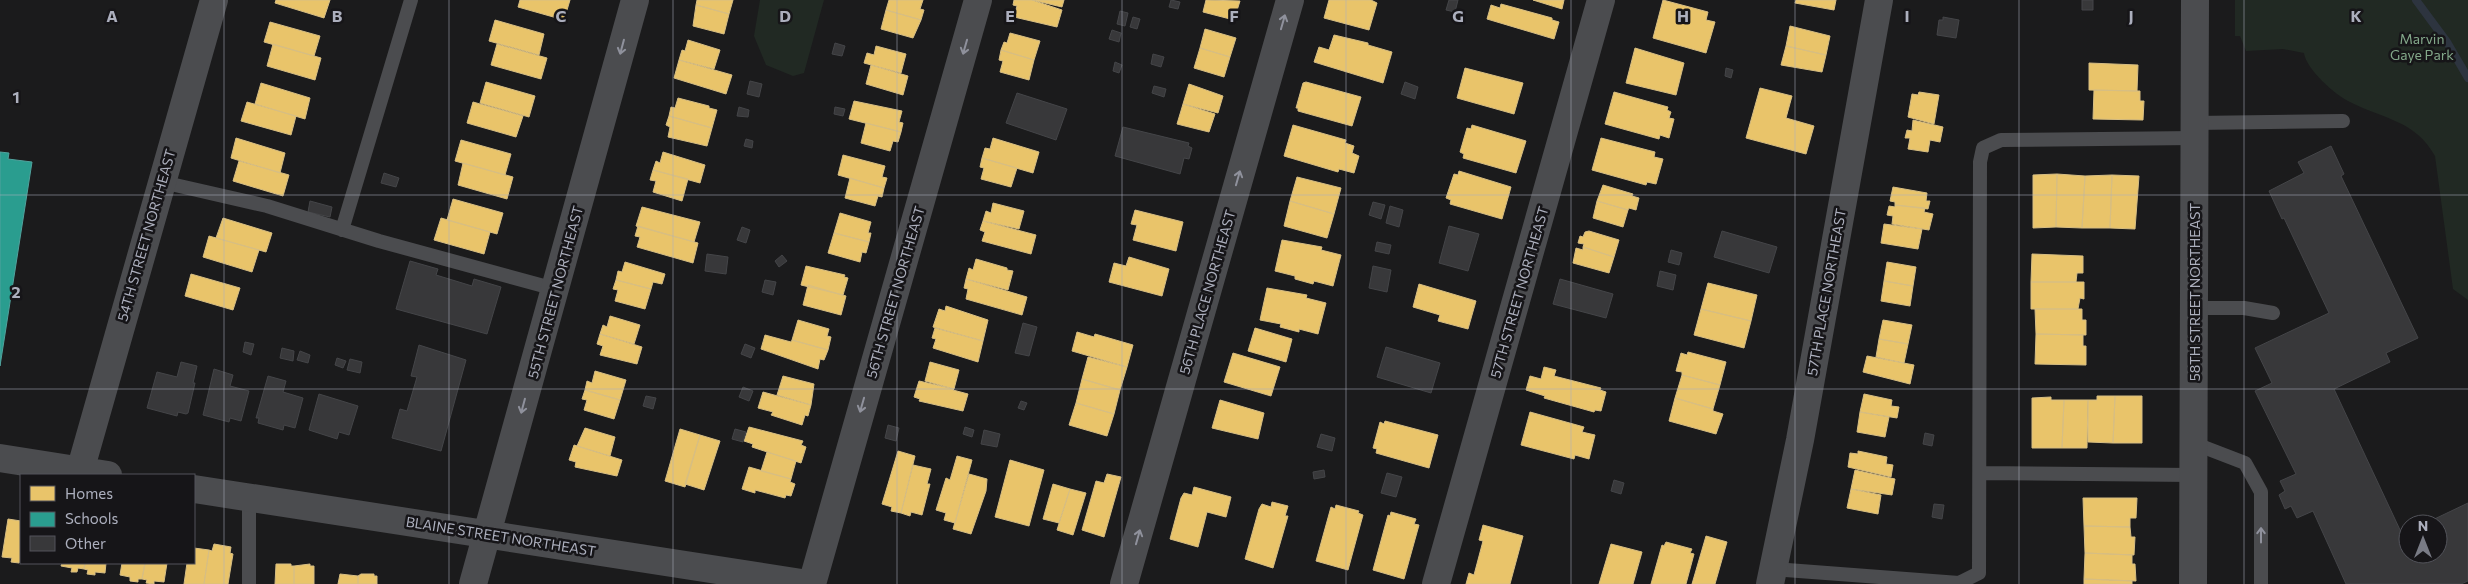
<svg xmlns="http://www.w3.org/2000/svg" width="2468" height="584" font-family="Commissioner,sans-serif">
<rect width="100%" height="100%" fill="#1b1b1c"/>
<!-- green -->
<path fill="#212923" d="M760,0H824L804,73L793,76L766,65L754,36Z
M2235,0H2468V300L2453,289L2435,156C2415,120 2383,119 2350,102C2335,95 2306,69 2304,53L2283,49L2246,51L2240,36H2235Z"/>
<!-- homes -->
<path fill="#e9c46a" stroke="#d7be83" d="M276,0H330L324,18L275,3Z
M520,0H570L564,20L518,7Z
M697,0H733L729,14L696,5Z
M889,0H923L920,9L924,10L921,20L886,10Z
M1014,0H1032L1062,10L1057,27L1014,17L1017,6L1013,5Z
M1032,0H1064L1062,7Z
M1206,0L1240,1L1234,20L1203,12Z
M1329,0H1371L1377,3L1369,30L1324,18Z
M1533,0H1564L1562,9Z
M1663,0L1708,12L1706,20L1715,22L1706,53L1653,38Z
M1796,0H1836L1834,10L1795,3Z
M1501,4L1552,18V20L1559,22L1554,39L1487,19L1491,5L1500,8Z
M696,5L729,14L724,34L693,26Z
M886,10L921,20L913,38L881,29Z
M495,20L544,34L539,55L489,41Z
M270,22L320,36L314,56L264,42Z
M1790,26L1830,36L1826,55L1786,46Z
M1205,29L1236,38L1230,57L1200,48Z
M1010,33L1040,41L1034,60L1001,50L1004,42L1007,43Z
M1334,35L1368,43V45L1392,52L1383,83L1314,62L1319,47L1329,50Z
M688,40L720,50L714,69L679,60L682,50L685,51Z
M273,44L321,58L315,80L267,66Z
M497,44L547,58L541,79L491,65Z
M876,46L906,54L901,73L864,63L867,53L874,55Z
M1786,46L1826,55L1822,72L1781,65Z
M1200,48L1230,57L1224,77L1194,68Z
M1635,48L1684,63L1676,95L1626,83Z
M1001,50L1034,60L1029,80L1000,72L1003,61L999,60Z
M679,60L732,75L726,94L674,78Z
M2089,63L2138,65L2137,91L2089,90Z
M871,65L908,76L903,95L866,84Z
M1465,68L1523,83L1514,114L1457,98Z
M486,82L535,96L529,117L480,103Z
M1306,82L1361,97L1352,126L1298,111V108H1296L1303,83Z
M261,83L310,98L305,119L255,104Z
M1189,84L1223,96L1218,113L1183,104Z
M1760,88L1792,96L1786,118L1814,126L1806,154L1746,138Z
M2094,90L2140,91V101H2144L2143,120L2093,119Z
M1614,92L1668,107L1667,110L1671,112L1669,118L1674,119L1669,138L1660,135L1659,139L1605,124Z
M1919,92L1939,95L1934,124L1908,117L1912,94L1918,95Z
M678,98L709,106V108L717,110L712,128L669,116L671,107L675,108Z
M854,101L902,111L899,122L903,123L901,132L849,119Z
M247,102L296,116L291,135L241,121Z
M473,102L523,116L516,137L467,123Z
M1183,104L1215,114L1209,132L1177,124Z
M669,116L712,128L707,146L668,137L670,127L666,125Z
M1913,120L1943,127L1940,142L1930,140L1928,152L1908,149L1910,138H1905L1907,130L1912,131Z
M866,123L901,132L898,142L893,141L890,151L861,143Z
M1293,125L1346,140L1345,143L1354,146L1352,153L1359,156L1354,173L1339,169L1338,172L1284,156Z
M1472,125L1526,141L1516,173L1463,158L1464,154L1460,152L1467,128L1471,129Z
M236,138L285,153L280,173L231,158Z
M993,138L1039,152L1033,173L982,158L985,148L990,149Z
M1601,138L1655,152L1654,157L1663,159L1656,184L1647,182L1646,185L1592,170Z
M461,140L511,154L505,175L455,161Z
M663,152L705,165L700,183L653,170L656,161L660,163Z
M843,155L885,166L882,177L887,178L884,188L838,175Z
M982,158L1017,168L1011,187L981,179L984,168L980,167Z
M239,161L289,175L283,196L233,181Z
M463,163L513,177L507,199L458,185Z
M653,170L688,179L682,201L653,192L656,181L650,180Z
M1459,171L1511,187L1502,219L1450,204L1451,200L1446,198L1454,174L1458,175Z
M2057,174L2056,227L2033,228V175Z
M2057,174L2085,176L2082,228L2056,227Z
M2112,175L2110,228H2082L2085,176Z
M2112,175L2139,176L2135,229L2110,228Z
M1297,177L1341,188L1334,214L1290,201Z
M850,178L884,188L882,197L878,196L875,206L845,198Z
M1603,185L1633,194L1632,196L1639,198L1636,210L1629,208L1628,210L1597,201Z
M1893,187L1927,193L1926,201H1930L1928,209L1895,205V202L1890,201Z
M453,199L503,213L497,234L447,220Z
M1290,201L1334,214L1327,238L1284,226Z
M1597,201L1628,210L1623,227L1593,218Z
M993,203L1024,211L1019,229L983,221L986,211L991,213Z
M1895,205L1925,208L1924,212L1933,214L1929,230L1892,224L1893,216L1887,215L1889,206L1895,207Z
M642,207L700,222L694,242L636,226Z
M1135,210L1183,222L1176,251L1133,240L1137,225L1131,224Z
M840,213L871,222L868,233H871L869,242L834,233Z
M223,218L272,233L266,252L216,238Z
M441,218L490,232L484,254L434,240Z
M983,221L1036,235L1031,254L982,241L985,232L980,230Z
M1884,224L1922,229L1918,249L1881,243Z
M638,226L698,243L693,263L637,247L640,237L635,236Z
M1589,231L1619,240L1614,257L1583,247L1584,244L1578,243L1580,236L1583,237L1585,232Z
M834,233L869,242L866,253L862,252L860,262L828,253Z
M209,236L259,250L252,272L203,257Z
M1282,240L1322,247L1321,250L1341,255L1333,286L1314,281L1313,284L1295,279V276L1275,271Z
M1583,247L1614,257L1609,273L1573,263L1576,248L1583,250Z
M2032,254L2083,256V273H2077L2076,282H2031Z
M1129,257L1169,269L1162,296L1109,282L1114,263L1126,266Z
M976,259L1007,268V270L1013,271L1008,290L966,279L969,268L973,270Z
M625,262L665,274L662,284L653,282L651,289L616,280L618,271L622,272Z
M1887,262L1916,267L1913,286L1884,281Z
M806,266L845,275L844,277L848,278L843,295L801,285Z
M191,274L240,288L233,310L185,296Z
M966,279L1027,297L1022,315L966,299L968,289L964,288Z
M616,280L651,289L645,309L615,301L618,290L613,289Z
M1884,281L1913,286L1910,306L1881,301Z
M2031,282H2084V299L2080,298L2078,309H2031Z
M1708,283L1757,295L1751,321L1701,309Z
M1419,284L1476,301L1468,329L1438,321L1440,315L1413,307Z
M808,285L846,296L841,315L803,305Z
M1267,288L1307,295L1306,298L1326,303L1318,334L1299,329V332L1280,327L1281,324L1260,320Z
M946,306L988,320L983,341L933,327L939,309L945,311Z
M1701,309L1751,321L1744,348L1694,335Z
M2035,309H2082V320H2086V335L2036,334Z
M610,316L640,325L634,344L600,334L603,325L607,327Z
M798,320L829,329L827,336L831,337L828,350L792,340Z
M1883,320L1912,325L1908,344L1879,339Z
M935,328L983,341L978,362L933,348L936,339L932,338Z
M1255,328L1292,339L1286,362L1248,351Z
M1077,332L1094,337L1095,334L1133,345L1127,367L1072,351Z
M600,334L642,347L637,364L600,355L603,346L597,344Z
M2036,334L2083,335V346H2086V365L2035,364Z
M765,335L791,342L792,340L828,350L824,360L820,359L818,369L761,349Z
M1879,339L1908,344L1904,363L1876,357Z
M1688,352L1726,362L1720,385L1682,375V372L1676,371L1681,353L1687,355Z
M1233,353L1280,367L1271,396L1224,382Z
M1867,356L1914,365L1910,384L1863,372Z
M1088,357L1127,367L1120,390L1082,379Z
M930,362L959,370L954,389L925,381Z
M1544,367L1556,370L1554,376L1601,388L1600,390L1606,392L1601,411L1595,410L1594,412L1544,398L1545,396L1526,390L1530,376L1541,379Z
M595,371L626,380L620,400L585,390L587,381L592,383Z
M1682,375L1720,385L1713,409L1675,398Z
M783,376L814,384L811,405L777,395Z
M1082,379L1120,390L1114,414L1076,403Z
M919,381L954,389L953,390L968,394L963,411L919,401L920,399L914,397Z
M585,390L620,400L614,419L584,410L587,400L582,399Z
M763,392L811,405L808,416L805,415L802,425L771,415L773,412L758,408Z
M1864,394L1892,400L1891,406L1899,407L1897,418L1860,412Z
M2097,396H2115L2113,443L2088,442V400H2097Z
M2115,396H2142V443H2113Z
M2051,397V400H2064L2062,448H2032V398Z
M1675,398L1713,409V411L1723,414L1716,434L1669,421Z
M1220,400L1264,413L1258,439L1212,428Z
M2064,400H2088L2087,448H2062Z
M1076,403L1114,414L1107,436L1069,425Z
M1530,412L1584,427L1582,432L1595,435L1589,459L1575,455L1574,459L1521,445Z
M1860,412L1889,417L1885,437L1857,432Z
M1385,421L1438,435L1429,468L1376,453L1377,449L1373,448L1380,422L1384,424Z
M749,427L803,441L801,445L806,447L801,463L752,447L753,444L744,441Z
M585,428L615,437L610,456L577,446Z
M680,429L700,435L685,487L665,481Z
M700,435L720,441L704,490L685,484Z
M574,445L622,460L617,476L575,467L576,462L569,460Z
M898,451L915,456L901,513L891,511L892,507L882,504Z
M1858,451L1887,457L1886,464L1893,465L1891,477L1848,467L1850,453L1858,454Z
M767,452L796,461L791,479L761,471Z
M957,456L972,460L955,523L944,520L946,513L936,510L946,478L950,480Z
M1010,460L1044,470L1029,526L995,517Z
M913,465L931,469L927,484H930L922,515L911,512L910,516L901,513Z
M749,467L791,479L790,482L795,484L791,496L786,495L785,498L755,490V493L742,489Z
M1855,470L1895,479L1892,495L1851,489Z
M969,474L987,479L986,491L971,534L953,529Z
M1107,474L1121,477L1104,537L1082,530L1096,481L1104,483Z
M1053,484L1070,489L1059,523L1043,519Z
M1194,487L1231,497L1226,517L1207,512L1198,547L1170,539L1181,498L1184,493L1192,495Z
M1070,489L1086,493L1073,535L1057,530Z
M1851,489L1881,495L1878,514L1847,508Z
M2083,498H2137L2136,518H2130V527L2084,526Z
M1272,502L1288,506L1285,516H1288L1273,568L1245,559L1259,509L1262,504L1271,507Z
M1336,505L1359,511L1358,513L1363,515L1348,570L1316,561L1331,507L1335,509Z
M1391,512L1416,519L1414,524L1419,525L1404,579L1373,570L1388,515L1390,516Z
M8,519L21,521V560L19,563L11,562L12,558L2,557Z
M1483,525L1523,536L1510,584H1466L1469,573L1474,575L1483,541L1479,540Z
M2084,526L2130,527L2131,537H2135L2134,555L2085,553Z
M1706,536L1727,542L1715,584H1692Z
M1666,542L1692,549L1690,553L1694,554L1686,584H1651L1662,545L1664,546Z
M214,544L231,547L230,553L233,554L228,584H204L209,550L212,551Z
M1611,544L1642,552L1633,584H1599Z
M194,548L209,550L204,584H184L187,563H194Z
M2085,553L2132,555V564H2135L2136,581L2084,579Z
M62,563H85L84,569L78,568L77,572H71L72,568L61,566Z
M85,563H106L105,573L95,572V575L87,574L88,570L84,569Z
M122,563H145L142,579H138V582L130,581V577L120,575Z
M145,563H167L164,582L154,581V584L146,583L147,580L142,579Z
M276,564H291V566H294V584H275Z
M310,564V566H314V584H294V566Z
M340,574L358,576V584H338Z
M361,574H374V576H377V584H358V576Z
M2084,579L2132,581V584H2084Z"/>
<!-- schools -->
<path fill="#2a9d8f" stroke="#51a29d" d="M0,152L9,153L8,159L32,162L0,366Z"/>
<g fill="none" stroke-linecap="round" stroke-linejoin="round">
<!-- stream -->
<path stroke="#2d343f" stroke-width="8" d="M2416,0L2447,42L2468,78"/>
</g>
<!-- building -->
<path fill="#38383a" stroke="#444548" d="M1171,0L1180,2L1178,9L1169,7Z
M1449,0H1458L1455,12L1446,10Z
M2082,0H2093V10H2082Z
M1120,11L1128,13L1125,26L1117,24Z
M1133,17L1140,19L1137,29L1130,27Z
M1943,17L1959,20L1956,38L1937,35L1939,20H1943Z
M1112,30L1121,33L1119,42L1109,39Z
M835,43L845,46L842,56L832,54Z
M1153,54L1164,57L1161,67L1151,64Z
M1115,62L1122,65L1119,73L1113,71Z
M1726,68L1733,70L1731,78L1725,76Z
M750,81L762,84L759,97L747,94Z
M1405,82L1418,87L1415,99L1401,94Z
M1154,86L1166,89L1164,97L1152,93Z
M1017,93L1067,109L1056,140L1006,123Z
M739,107L749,110L748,117L737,116Z
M835,107L845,109L843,116L834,114Z
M1123,127L1189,143L1188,146L1192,148L1189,159L1184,158L1180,174L1115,156Z
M746,139L753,141L752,148L744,146Z
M2331,146L2344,174L2341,176L2418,338L2386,353L2390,362L2334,389L2401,532L2408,529V554H2438V524H2424L2468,503V581L2461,584H2346L2313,511L2297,518L2291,506L2285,509L2279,495L2285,491L2280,481L2296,474L2255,391L2272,383L2255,348L2329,313L2284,218L2282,219L2269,191L2304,173L2298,162Z
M384,173L399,178L396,187L381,183Z
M310,201L332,207L330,217L308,212Z
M1373,202L1385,205L1381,219L1369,215Z
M1390,206L1403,210L1399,227L1386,223Z
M1449,226L1479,234L1468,271L1439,263Z
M742,227L750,230L746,243L737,240Z
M1722,231L1777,247L1769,273L1714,257Z
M1377,242L1391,245L1389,254L1375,251Z
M1671,250L1682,253L1679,265L1668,262Z
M707,254L728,257L726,274L705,271Z
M782,255L787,261L779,267L775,261Z
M410,261L438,269L436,275L472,286L474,279L501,287L487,334L396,309Z
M1373,266L1391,270L1387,292L1369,288Z
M1660,271L1676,275L1673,290L1657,286Z
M1560,279L1613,294L1606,318L1553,304Z
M765,280L776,282L773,295L762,292Z
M1023,323L1037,327L1029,356L1015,353Z
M245,342L254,344L251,355L243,352Z
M745,344L755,348L751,358L741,354Z
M419,345L466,360L441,451L392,438L400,409L407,411L417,377L411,376Z
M1386,347L1440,363L1431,393L1377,377Z
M282,348L294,351L293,361L280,358Z
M300,351L310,355L308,363L297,360Z
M337,358L346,361L343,368L335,365Z
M350,359L362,362L360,373L347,370Z
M181,362L197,366L193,383H195L188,413L186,414L178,412L177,416L147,408L157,372L177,377Z
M214,369L233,375L230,386L249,391L241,421L230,418L229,422L203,415Z
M268,376L286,381L283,392L303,398L295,428L284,425L283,430L258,423L259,418H256Z
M743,387L753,391L749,401L739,397Z
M319,394L358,406L349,435L339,432L337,439L309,430Z
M646,396L656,398L653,409L643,406Z
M1021,401L1027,403L1024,410L1018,408Z
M888,425L899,428L896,441L885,438Z
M965,427L974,430L972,437L963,434Z
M735,429L746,432L743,442L732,439Z
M984,430L1000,434L997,447L981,444Z
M1925,433L1934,435L1932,446L1923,444Z
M1321,434L1335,438L1332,451L1317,447Z
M1324,470L1325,477L1314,479L1313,472Z
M1387,473L1402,477L1396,497L1381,493Z
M1614,480L1624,483L1621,494L1611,491Z
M1934,504L1944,505L1942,519L1932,517Z"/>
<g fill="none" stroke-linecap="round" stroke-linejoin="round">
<!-- lane -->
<path stroke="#4b4c4f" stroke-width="14" d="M2194,123L2343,121
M162,182L267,206L379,241L555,289
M342,230L411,0
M2193,308H2244L2273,313
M2193,443L2245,463L2261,492V584
M1981,473L2193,475
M249,497V584
M1773,569L1959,583L1979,573L1980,162L1983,148L2001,140L2194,138"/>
<!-- street -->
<path stroke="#4b4c4f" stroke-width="28" d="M0,458L108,475
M80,471L214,0
M194,489L808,584
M473,584L635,0
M812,584L978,0
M1124,584L1290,0
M1436,584L1601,0
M1770,584L1800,440L1879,0
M2193,584L2195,0"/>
</g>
<!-- one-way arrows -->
<defs><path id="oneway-shaft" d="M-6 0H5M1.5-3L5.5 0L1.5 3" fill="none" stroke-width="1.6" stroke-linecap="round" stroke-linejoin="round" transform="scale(1.25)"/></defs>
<g stroke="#8f919c">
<use href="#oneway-shaft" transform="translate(1283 22) rotate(-74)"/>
<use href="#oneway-shaft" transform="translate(622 47) rotate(105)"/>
<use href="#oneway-shaft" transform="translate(965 47) rotate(106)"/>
<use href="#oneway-shaft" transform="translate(1238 178) rotate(-74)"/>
<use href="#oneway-shaft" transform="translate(862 405) rotate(106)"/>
<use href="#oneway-shaft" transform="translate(523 406) rotate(105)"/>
<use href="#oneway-shaft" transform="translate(2261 535) rotate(-90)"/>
<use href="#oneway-shaft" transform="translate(1138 537) rotate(-74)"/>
</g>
<!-- grid -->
<path fill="none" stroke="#acafbd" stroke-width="1" stroke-opacity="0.55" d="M224,0V584M449,0V584M673,0V584M897,0V584M1122,0V584M1346,0V584M1571,0V584M1795,0V584M2019,0V584M2244,0V584M0,195H2468M0,389H2468"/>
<g text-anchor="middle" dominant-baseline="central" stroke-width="5" stroke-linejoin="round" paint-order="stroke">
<!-- park labels -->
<g font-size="14" fill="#83a88a" stroke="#161518">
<text x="2422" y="38">Marvin<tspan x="2422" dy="16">Gaye Park</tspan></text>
</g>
<!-- street labels -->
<g font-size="14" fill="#acafbd" stroke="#161518">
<text transform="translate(146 235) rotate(-74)">54TH STREET NORTHEAST</text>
<text transform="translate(555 292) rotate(-75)">55TH STREET NORTHEAST</text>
<text transform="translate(895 292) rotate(-74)">56TH STREET NORTHEAST</text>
<text transform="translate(1207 292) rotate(-74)">56TH PLACE NORTHEAST</text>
<text transform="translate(1519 292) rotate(-74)">57TH STREET NORTHEAST</text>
<text transform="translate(1826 292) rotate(-80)">57TH PLACE NORTHEAST</text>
<text transform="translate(2194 292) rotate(-90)">58TH STREET NORTHEAST</text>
<text transform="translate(501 536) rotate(9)">BLAINE STREET NORTHEAST</text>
</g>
</g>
<g font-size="16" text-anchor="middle" font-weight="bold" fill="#acafbd" stroke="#161518" stroke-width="5" stroke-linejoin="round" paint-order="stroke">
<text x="112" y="22">A</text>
<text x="337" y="22">B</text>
<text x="561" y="22">C</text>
<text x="785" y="22">D</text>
<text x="1010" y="22">E</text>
<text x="1234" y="22">F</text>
<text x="1458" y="22">G</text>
<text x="1683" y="22">H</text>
<text x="1907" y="22">I</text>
<text x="2131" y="22">J</text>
<text x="2356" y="22">K</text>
<text x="16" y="103">1</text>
<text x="16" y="298">2</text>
</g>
<!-- legend -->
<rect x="20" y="474" width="175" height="90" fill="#161518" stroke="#52535a"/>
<rect x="30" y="486" width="25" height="15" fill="#e9c46a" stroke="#52535a"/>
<text x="65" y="499" font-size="15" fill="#acafbd">Homes</text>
<rect x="30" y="512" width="25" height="15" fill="#2a9d8f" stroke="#52535a"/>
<text x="65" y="524" font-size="15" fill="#acafbd">Schools</text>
<rect x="30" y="536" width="25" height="15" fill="#38383a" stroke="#52535a"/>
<text x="65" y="549" font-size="15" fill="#acafbd">Other</text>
<!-- north arrow -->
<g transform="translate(2423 539)"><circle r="24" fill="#161518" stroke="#52535a"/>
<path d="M0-4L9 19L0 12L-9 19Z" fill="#797b85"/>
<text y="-8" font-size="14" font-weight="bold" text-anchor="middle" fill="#acafbd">N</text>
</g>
</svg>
